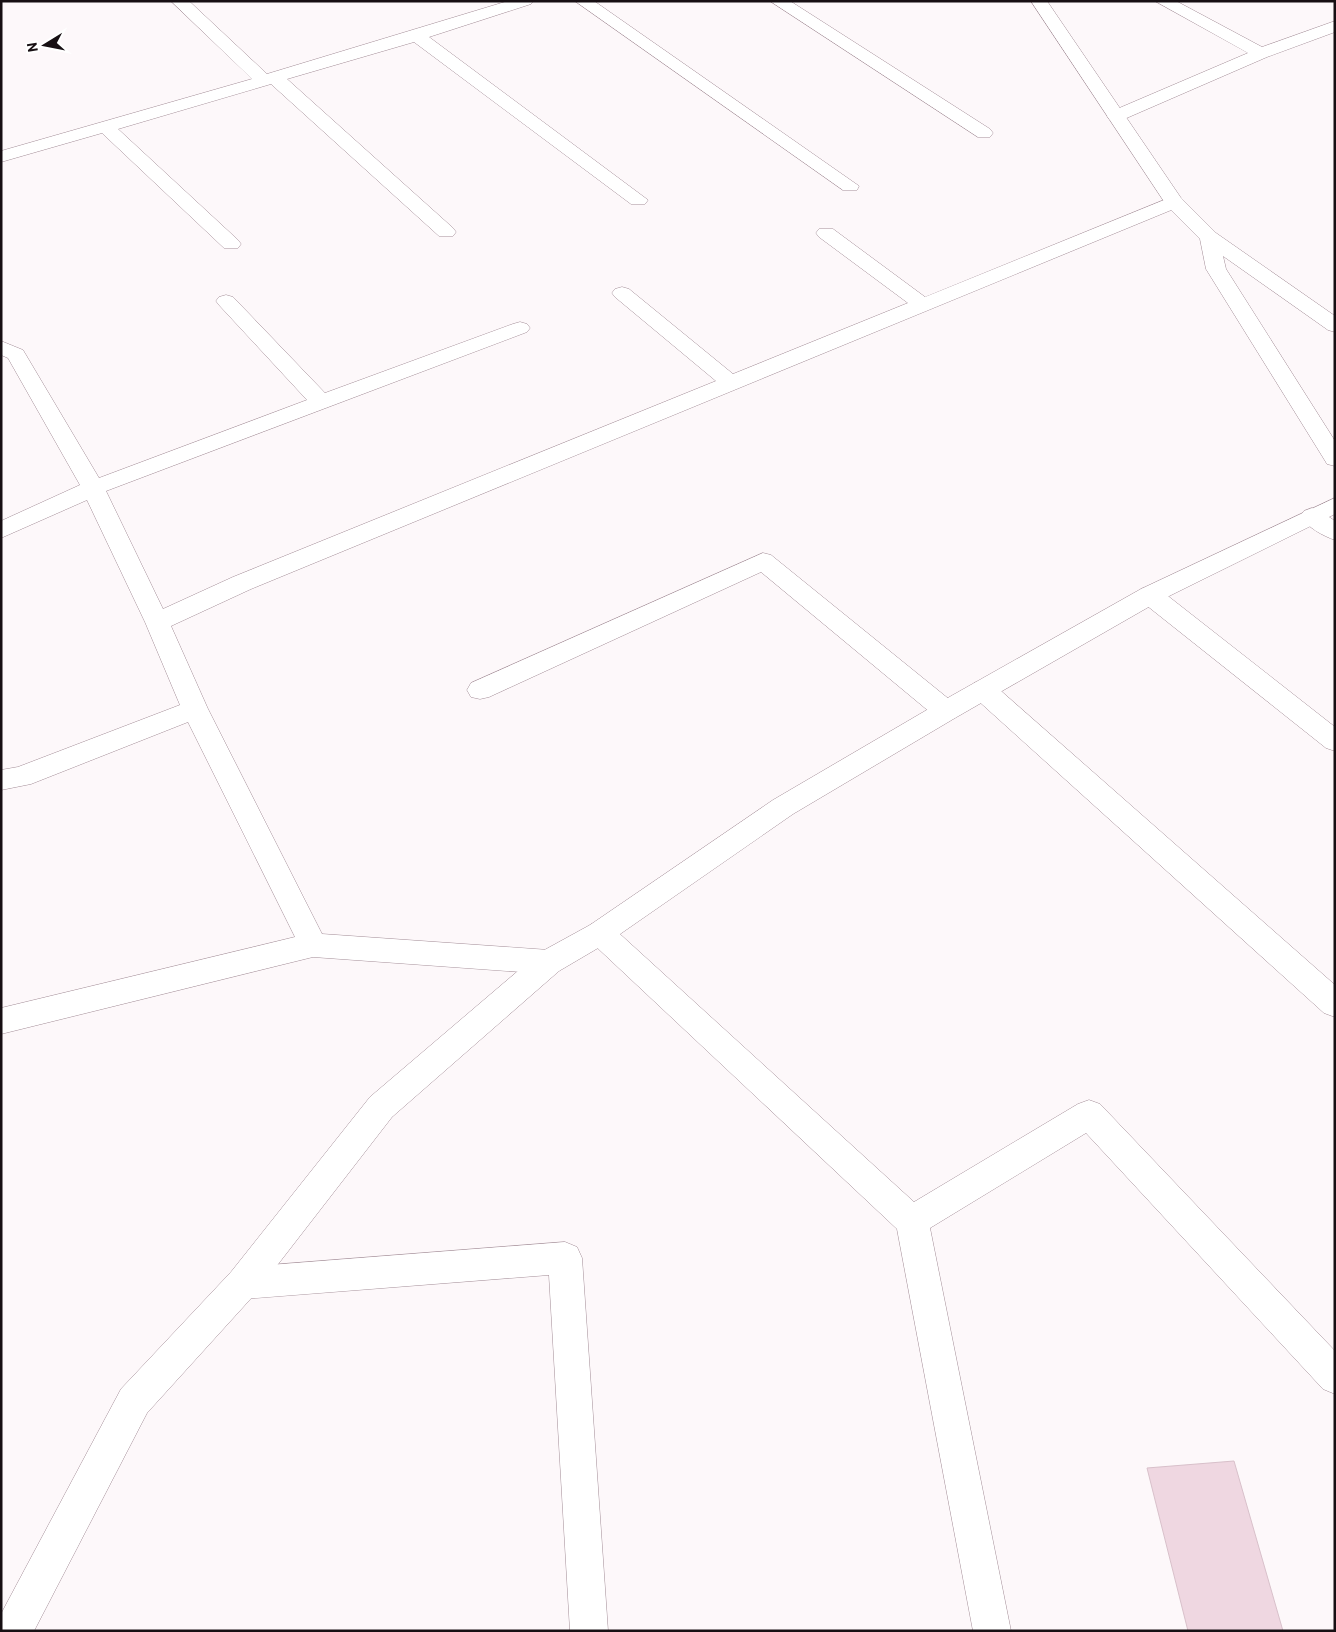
<svg xmlns="http://www.w3.org/2000/svg" width="1336" height="1632" font-family="Barlow,sans-serif">
<rect width="100%" height="100%" fill="#fdf8fa"/>
<!-- building -->
<path fill="#efd7e1" stroke="#d8c0ca" d="M1234,1461L1283,1631H1188L1147,1468Z"/>
<g fill="none" stroke-linecap="round" stroke-linejoin="round">
<!-- minor casing -->
<g stroke="#a38d97" stroke-width="1">
<path id="minor" d="M171,1H189L267,74L508,1H533L531,4L429,37L648,200L645,204H631L414,42L287,79L453,228L456,232L453,236H439L271,84L118,129L238,240L241,244L238,248H224L102,133L1,162V151L252,79Z
M575,1H594L859,186L857,190H843Z
M770,1H790L990,129L993,133L990,137H978Z
M1155,1H1176L1262,47L1335,21V32L1267,57L1122,120H1110L1107,116L1110,112L1248,53Z
M1174,196L1181,198L1184,202L1181,206L251,589L171,626L208,709L322,934L549,950L559,953L564,962L559,971L549,974L313,957L1,1034V1008L295,937L188,722L31,784L1,790V770L18,767L180,705L145,622L87,500L1,538V521L80,485L8,358L1,355V341L23,350L99,478L307,400L219,305L216,301L219,297L226,295L233,297L325,393L513,324L520,322L527,324L530,328L527,332L106,491L163,609L233,577L716,381L615,297L612,293L615,289L622,287L629,289L733,374L908,303L819,237L816,233L819,229H833L925,297Z
M1312,508L1320,511L1335,521V540C1323,536 1307,527 1300,516L1304,511Z
M763,553L771,555L955,704L959,711L955,718L946,720L937,718L761,572L489,697L480,699L471,697L467,690L471,683Z
M1150,587L1159,589L1335,727V751L1326,748L1141,601L1138,595L1141,589Z
M983,681L992,683L1335,985V1017L1324,1013L974,697L970,690L974,683Z
M600,921L610,925L914,1202L1078,1104L1089,1100L1100,1104L1335,1351V1394L1323,1389L1086,1133L930,1228L1011,1631H973L897,1229L590,941L585,933L590,925Z
M565,1242L577,1247L582,1258L608,1631H570L549,1275L243,1299L231,1294L226,1283L231,1272L243,1267Z"/>
</g>
<!-- tertiary casing -->
<g stroke="#a38d97" stroke-width="1">
<path id="tertiary" d="M1031,1H1047L1181,198L1216,233L1335,316V332L1328,330L1223,256L1226,269L1335,441V466L1327,464L1324,459L1206,269L1200,239L1167,206Z
M1335,498V514L1159,601L955,718L793,814L610,941L559,971L392,1117L255,1294L147,1413L34,1631H1V1614L121,1389L231,1272L370,1097L539,953L590,925L773,800L937,704L1141,589Z"/>
</g>
<!-- minor -->
<use href="#minor" fill="#fff" fill-rule="evenodd"/>
<!-- tertiary -->
<use href="#tertiary" fill="#fff" fill-rule="evenodd"/>
</g>
<!-- border -->
<rect width="1336" height="1632" fill="none" stroke="#170f13" stroke-width="5"/>
<!-- north arrow -->
<g transform="translate(45 45) rotate(260)" stroke="#ffffff" stroke-width="4" paint-order="stroke">
<path d="M0-4L9 19L0 12L-9 19Z" fill="#170f13"/>
<text y="-8" font-size="14" font-weight="bold" text-anchor="middle" fill="#170f13">N</text>
</g>
</svg>
